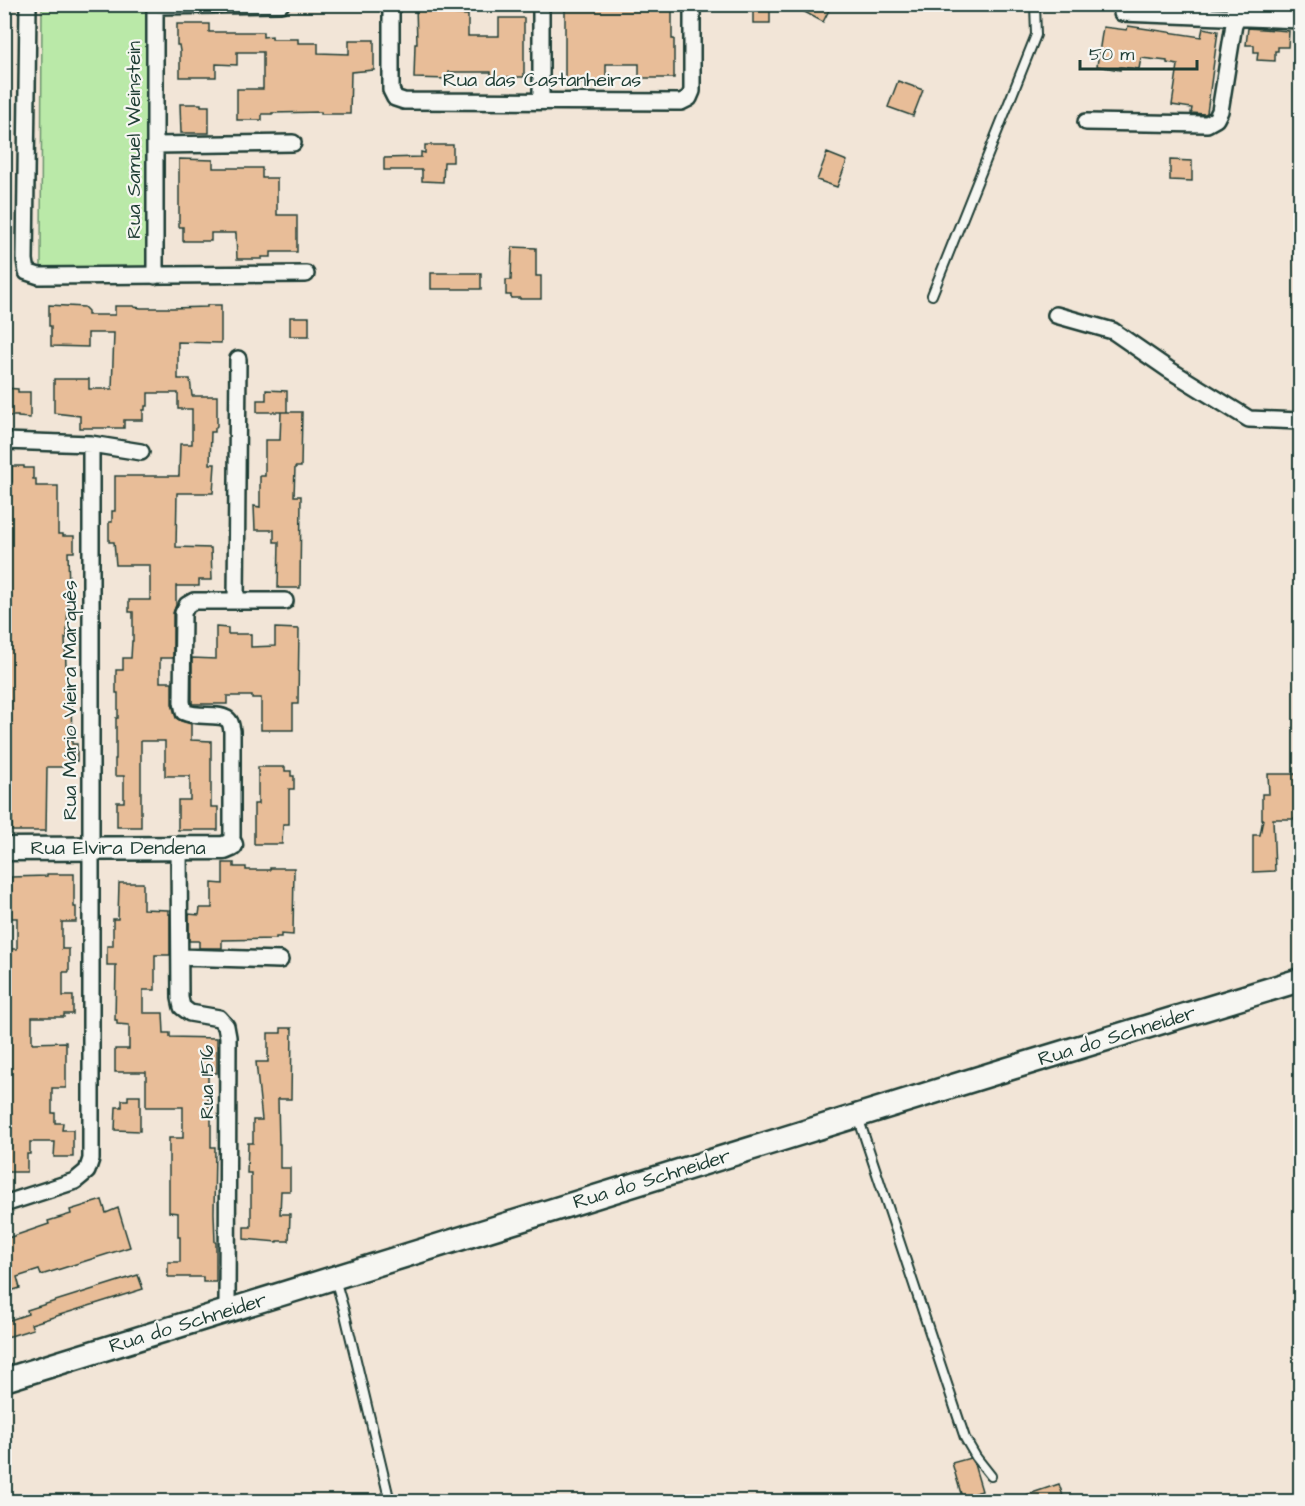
<svg xmlns="http://www.w3.org/2000/svg" width="1305" height="1506" font-family="'Architects Daughter',sans-serif">
<rect width="100%" height="100%" fill="#f2e5d7"/>
<filter id="ink" filterUnits="userSpaceOnUse"><feTurbulence type="fractalNoise" baseFrequency=".0167" numOctaves="2"/><feDisplacementMap in="SourceGraphic" scale="12" xChannelSelector="R" yChannelSelector="G"/><feConvolveMatrix kernelMatrix="1 2 1 2 8 2 1 2 1" color-interpolation-filters="sRGB"/></filter>
<g filter="url(#ink)">
<!-- green -->
<path fill="#bae9a8" stroke="#6c936e" stroke-width="1.5" d="M42,5H150V268L41,267Z"/>
<!-- building -->
<path fill="#e8bd98" stroke="#1f3d34" stroke-width="1.5" d="M416,4H450L449,14L468,15V36H499V18H524V77H491V72H449V79L414,78L415,44H417Z
M565,4H672V39H674V78H639V64H606V83H565Z
M753,4H770V23H753Z
M790,4H829L827,9L829,10L823,22Z
M177,24H209V32H263V37L272,36V39H298V43H318V53L349,54V40H374V70L351,72L350,114H321V112L272,113V114H262V120H237V89H263V52H237V65L216,64V77H180V51L179,45H177Z
M1128,26L1201,37L1203,28L1218,31L1207,113L1205,114L1191,113L1192,108L1172,105L1178,65L1167,63V61L1141,58L1139,69L1120,67V70L1097,66L1103,27L1127,30Z
M1248,28L1289,31L1288,47H1278V51H1275V61L1257,60L1258,52H1254V45H1246Z
M898,81L923,90L913,116L888,107Z
M180,104H201V106H209V133H181Z
M425,145H453V162H444L443,182L422,181V170H384V158L421,157V152L425,153Z
M827,153L847,161L837,187L817,180Z
M179,159L213,160V168H262V178H277V215H297V252H271V257H262V259H237L236,233H211V241H183V227H179Z
M1170,160L1192,161V181L1170,180Z
M512,247L536,248V276H541V299H520V298H511V295H506V280H511Z
M431,273H481V289H431Z
M49,305L84,307L88,311V315H115V306H134V307L141,308H172L207,307V305H221V343L178,342V379H190L192,396H217V426L215,428V432H211L210,464H215L213,493H177L176,547L211,548L212,580H199V586H176V605L173,613V658H160V682H172V704L176,718L181,721L191,724V740L211,741V807H218V830H178V800H190V776H165V741H141V827H117V802H124V776H115V759H116V718H118V693H116V670H123V658H131L132,641H133V612H129V600H150V565H116L114,542H109V522H112V511H115V476H179L180,444H192V409H178V393H148V406H145V410H143V420H124V428H80V416L54,413V379H89V389H112L114,333H88V347L51,346V326H49Z
M290,317H309V336H290Z
M4,388L18,389V392H30V418L18,417V416H4Z
M266,390L287,391V412H257V400H266Z
M281,412H302L301,467H295L294,496H301L300,588H278L279,542H274V530H255L254,506L260,507V476H265V440H280Z
M12,466H24V468H33V479H36V486H58V534H63V536H74V552H68L69,592H68L67,638H65L67,697H71L72,744H77V761L69,762V767H47L46,831H12V813H4V482H12Z
M216,627L228,628V634H251V647L275,646V628L299,629L298,704H293V730H261V698H252V696H227V704H192V658L216,659Z
M258,767H285V771H291V776H294V789H289V824H283L282,844H254V804H258Z
M1268,774H1296V775H1300V819H1273L1275,871L1253,872V835H1260L1263,819H1262V794H1269Z
M223,863H234V867H246V870H270V868H294L293,935L281,934V937H276V939L222,940V948H199V941H189V914L199,915L200,908H212V883L223,884Z
M47,874H74V907H76V922H62V949H69V972H63V996H73V1014H64V1017H32V1043L66,1042V1088H52V1113H55V1123H63L62,1130H73V1157H54L55,1142H30V1154H27V1172H4V949H17V918H11V877L47,876Z
M119,883H143V909L168,910V914H170V955H155V990H143V1013H163L164,1033H170V1037L217,1038V1073H208V1106H211V1147H215L214,1213L215,1242H216V1282H203V1277H168V1262H180V1237H178V1213L169,1212V1138H183V1107H146V1072H115V1049H129V1025L117,1024V1020H115L116,965H107V946H113V919H118Z
M281,1028H292L291,1099H278L279,1144H280V1168H290V1191H281L280,1214H290L289,1241H277V1242L244,1239V1227H251V1173H247L248,1143H253V1120H262L256,1062H268V1033H281Z
M128,1096H140V1131L115,1130L116,1107H122V1100H128Z
M102,1200L106,1213L118,1208L130,1247L41,1275L39,1270L17,1277L20,1288L4,1293V1248H7L11,1259L5,1239L49,1224L48,1221L71,1214L70,1210Z
M138,1275L143,1289L31,1324L33,1329L4,1338V1322L28,1314L27,1310Z
M970,1458L974,1464L982,1491L962,1497L952,1463Z
M1059,1484L1065,1502H1014V1499Z"/>
<g fill="none" stroke-linecap="round" stroke-linejoin="round">
<!-- lane casing -->
<g stroke="#1f3d34" stroke-width="12">
<path id="lane" d="M932,295L1036,35L1035,4
M858,1117L965,1438L976,1457L991,1476
M335,1279L344,1310L390,1502"/>
</g>
<!-- street casing -->
<g stroke="#1f3d34" stroke-width="20">
<path id="street" d="M28,4L25,260L27,272L39,276L306,274
M391,4V90L395,98L404,101L681,102L689,98L692,91V4
M155,6L281,4
M1122,13L1300,20
M541,100V4
M1086,122L1207,124L1216,119L1220,111L1235,18L1234,4
M155,145L293,143
M155,276V4
M1056,315L1113,331L1168,369L1249,419L1300,421
M4,441L91,444L141,452
M236,601L238,359
M231,845L232,836V731C231,726 231,720 225,718C217,713 197,718 184,712L182,702L183,613L187,605L194,601H285
M179,848L180,998L182,1007L190,1013L219,1018L226,1026L228,1037L227,1311
M180,957L280,960
M4,1204L75,1181L87,1171L91,1159V444"/>
</g>
<!-- secondary casing -->
<g stroke="#1f3d34" stroke-width="27">
<path id="secondary" d="M4,849L224,848L231,845
M4,1380L1008,1069L1300,980"/>
</g>
<!-- lane -->
<use href="#lane" stroke="#f6f6f2" stroke-width="8"/>
<!-- street -->
<use href="#street" stroke="#f6f6f2" stroke-width="15"/>
<!-- secondary -->
<use href="#secondary" stroke="#f6f6f2" stroke-width="22"/>
</g>
</g>
<g text-anchor="middle" dominant-baseline="central" stroke-width="4.5" stroke-linejoin="round" paint-order="stroke">
<!-- street labels -->
<g font-size="20" fill="#1f3d34" stroke="#f6f6f2">
<text x="542" y="80">Rua das Castanheiras</text>
<text transform="translate(134 140) rotate(-90)">Rua Samuel Weinstein</text>
<text transform="translate(70 700) rotate(-90)">Rua Mário Vieira Marquês</text>
<text x="118" y="848">Rua Elvira Dendena</text>
<text transform="translate(1117 1036) rotate(-17)">Rua do Schneider</text>
<text transform="translate(207 1082) rotate(-90)">Rua 1516</text>
<text transform="translate(652 1179) rotate(-17)">Rua do Schneider</text>
<text transform="translate(188 1323) rotate(-17)">Rua do Schneider</text>
</g>
</g>
<!-- margin -->
<rect width="1305" height="1506" fill="none" stroke="#f6f6f2" stroke-width="24"/>
<rect x="12" y="12" width="1281" height="1482" fill="none" stroke="#1f3d34" stroke-width="2" filter="url(#ink)"/>
<!-- scale -->
<path d="M1080 60v9h117v-9" fill="none" stroke="#1f3d34" stroke-width="3"/>
<text x="1089" y="60" font-size="18" fill="#1f3d34" stroke="#f6f6f2" stroke-width="4.5" paint-order="stroke">50 m</text>
</svg>
